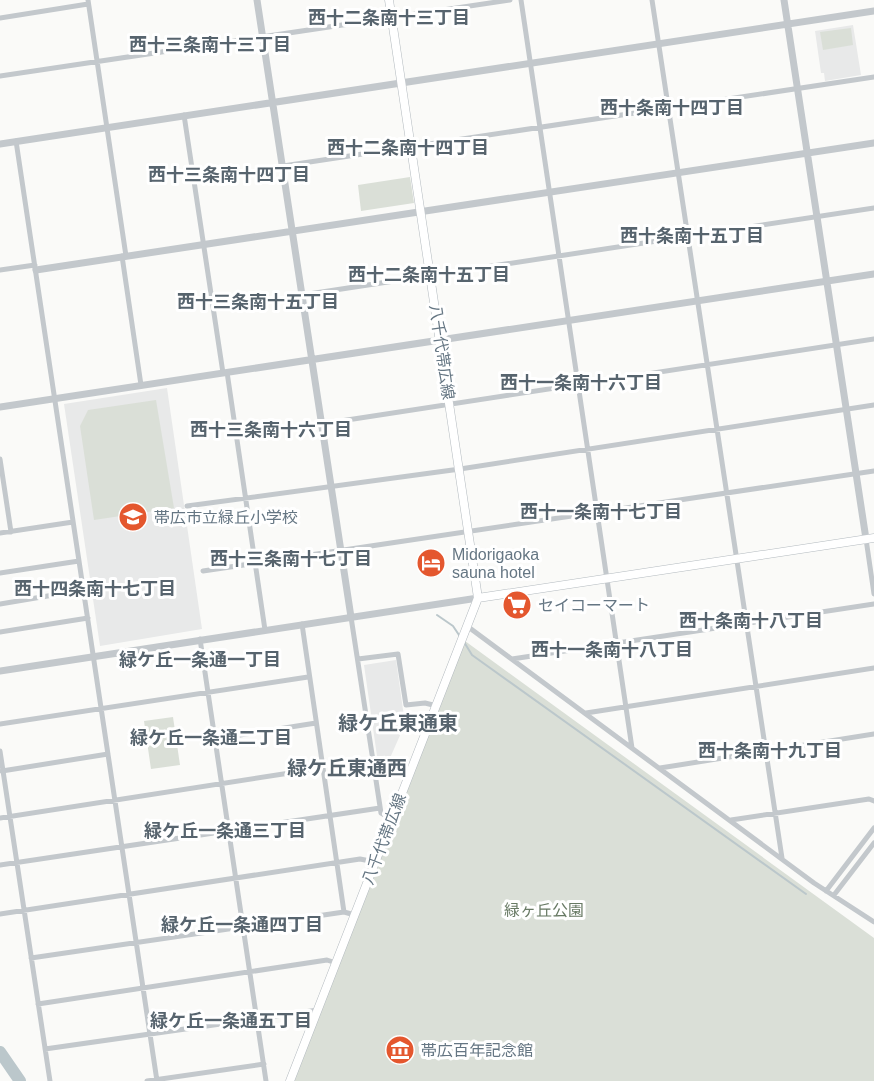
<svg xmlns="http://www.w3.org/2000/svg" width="874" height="1081" font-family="Helvetica,'Noto Sans JP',sans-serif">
<rect width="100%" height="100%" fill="#fafaf8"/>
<!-- built -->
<path fill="#e8e9e9" d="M853,25L861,75L825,81L824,73H821L815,31Z
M167,388L202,629L100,646L64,404Z
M396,660L405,724L390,758L377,756L364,665Z"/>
<!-- green -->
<path fill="#dadfd7" d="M851,28L853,45L823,50L820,32Z
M410,177L414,203L361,211L358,185Z
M156,400L174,508L94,520L80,426L88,410Z
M465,641L874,938V1081H293Z
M173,717L180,765L151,769L144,721Z"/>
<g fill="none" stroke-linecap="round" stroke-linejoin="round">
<!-- stream -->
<path stroke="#bbc7cb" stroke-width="2" d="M437,615L453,626L461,638
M464,642L472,655L806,894"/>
<!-- river -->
<path stroke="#bbc7cb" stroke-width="12" d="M0,1052L20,1081"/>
<!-- secondary casing -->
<g stroke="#b3babf" stroke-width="9">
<path id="secondary" d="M478,598L874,538
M290,1081L478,598L389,0"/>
</g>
<!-- minor -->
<path stroke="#c3c8cc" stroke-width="5" d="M88,0L126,256
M521,0L632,748
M652,0L782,858
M0,18L88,4
M0,76L510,0
M184,115L223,373
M16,141L157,1081
M283,166L874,77
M122,256L141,385
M0,270L35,265
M302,295L874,208
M227,372L265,630
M321,424L874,339
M0,459L11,532
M187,506L460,469L874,405
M0,533L73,522
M866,539L874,594
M203,571L874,471
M0,573L79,561
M0,604L83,590
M351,617L381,813L392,819
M302,624L344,912
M467,626L814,883L874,922
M0,632L88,618
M200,639L266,1081
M358,659L398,654L406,705L425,703L437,706
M512,659L874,604
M586,713L874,668
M0,724L308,677
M215,739L316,723
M0,751L50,1081
M660,768L874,734
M2,771L108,754
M0,818L322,768
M731,820L869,799L874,801
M0,865L380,808
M826,891L874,828
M834,895L874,843
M0,914L360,859L375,862
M31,958L344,912L355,915
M38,1004L327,960L336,963
M45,1049L318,1010
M147,1081L264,1064"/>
<!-- tertiary -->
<path stroke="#c3c8cc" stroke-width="7" d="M257,0L351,617
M784,0L866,539
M0,144L874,11
M36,270L874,143
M0,407L874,274
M0,671L478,598"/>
<!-- secondary -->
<use href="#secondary" stroke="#fff" stroke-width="8"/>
</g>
<!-- icons -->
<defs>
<g id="school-disc" transform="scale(1.5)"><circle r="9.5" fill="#e4572e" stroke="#fff"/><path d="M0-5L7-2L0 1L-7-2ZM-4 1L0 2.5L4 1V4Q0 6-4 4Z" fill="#fff"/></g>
<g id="hotel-disc" transform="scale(1.5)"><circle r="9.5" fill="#e4572e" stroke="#fff"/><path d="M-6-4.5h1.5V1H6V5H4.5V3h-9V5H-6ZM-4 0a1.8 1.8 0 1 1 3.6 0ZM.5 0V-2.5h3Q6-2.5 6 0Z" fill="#fff"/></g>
<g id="supermarket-disc" transform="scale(1.5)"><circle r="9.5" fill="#e4572e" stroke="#fff"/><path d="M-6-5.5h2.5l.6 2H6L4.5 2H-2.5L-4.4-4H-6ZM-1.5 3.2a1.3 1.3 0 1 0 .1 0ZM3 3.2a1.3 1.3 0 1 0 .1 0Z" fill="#fff"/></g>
<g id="museum-disc" transform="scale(1.5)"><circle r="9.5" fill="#e4572e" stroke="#fff"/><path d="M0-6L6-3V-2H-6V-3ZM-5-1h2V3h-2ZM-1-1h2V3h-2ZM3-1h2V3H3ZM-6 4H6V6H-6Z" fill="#fff"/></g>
</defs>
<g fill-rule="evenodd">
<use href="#school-disc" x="133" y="517"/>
<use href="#hotel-disc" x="431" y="563"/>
<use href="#supermarket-disc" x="517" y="605"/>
<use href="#museum-disc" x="400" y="1050"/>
</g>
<g text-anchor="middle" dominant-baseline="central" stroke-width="6" stroke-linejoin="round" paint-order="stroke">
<!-- street labels -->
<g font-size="16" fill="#657683" stroke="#fff">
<text transform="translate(442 352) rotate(82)">八千代帯広線</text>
<text transform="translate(384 839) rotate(-69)">八千代帯広線</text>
</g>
<!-- poi labels -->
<g font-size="16" fill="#657683" stroke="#fff" text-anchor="start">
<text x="154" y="517">帯広市立緑丘小学校</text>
<text x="452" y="554">Midorigaoka<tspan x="452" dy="18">sauna hotel</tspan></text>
<text x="538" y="605">セイコーマート</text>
<text x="421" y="1050">帯広百年記念館</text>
</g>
<!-- park labels -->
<g font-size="16" fill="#687a64" stroke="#fff">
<text x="544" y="910">緑ヶ丘公園</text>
</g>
<!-- neighbourhood labels -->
<g font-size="18" font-weight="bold" fill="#57646e" stroke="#fff">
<text x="389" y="18">西十二条南十三丁目</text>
<text x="210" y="45">西十三条南十三丁目</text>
<text x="672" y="108">西十条南十四丁目</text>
<text x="408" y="148">西十二条南十四丁目</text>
<text x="229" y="175">西十三条南十四丁目</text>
<text x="692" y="236">西十条南十五丁目</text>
<text x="429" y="275">西十二条南十五丁目</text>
<text x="258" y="302">西十三条南十五丁目</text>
<text x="581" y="383">西十一条南十六丁目</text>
<text x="271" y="430">西十三条南十六丁目</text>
<text x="601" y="512">西十一条南十七丁目</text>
<text x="291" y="559">西十三条南十七丁目</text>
<text x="95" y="589">西十四条南十七丁目</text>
<text x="751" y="621">西十条南十八丁目</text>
<text x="612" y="650">西十一条南十八丁目</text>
<text x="200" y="660">緑ケ丘一条通一丁目</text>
<text x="211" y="738">緑ケ丘一条通二丁目</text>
<text x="770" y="751">西十条南十九丁目</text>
<text x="225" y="831">緑ケ丘一条通三丁目</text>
<text x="242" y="925">緑ケ丘一条通四丁目</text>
<text x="231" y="1021">緑ケ丘一条通五丁目</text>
</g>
<!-- quarter labels -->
<g font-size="20" font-weight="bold" fill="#57646e" stroke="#fff">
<text x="398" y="723">緑ケ丘東通東</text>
<text x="347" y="768">緑ケ丘東通西</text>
</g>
</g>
</svg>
